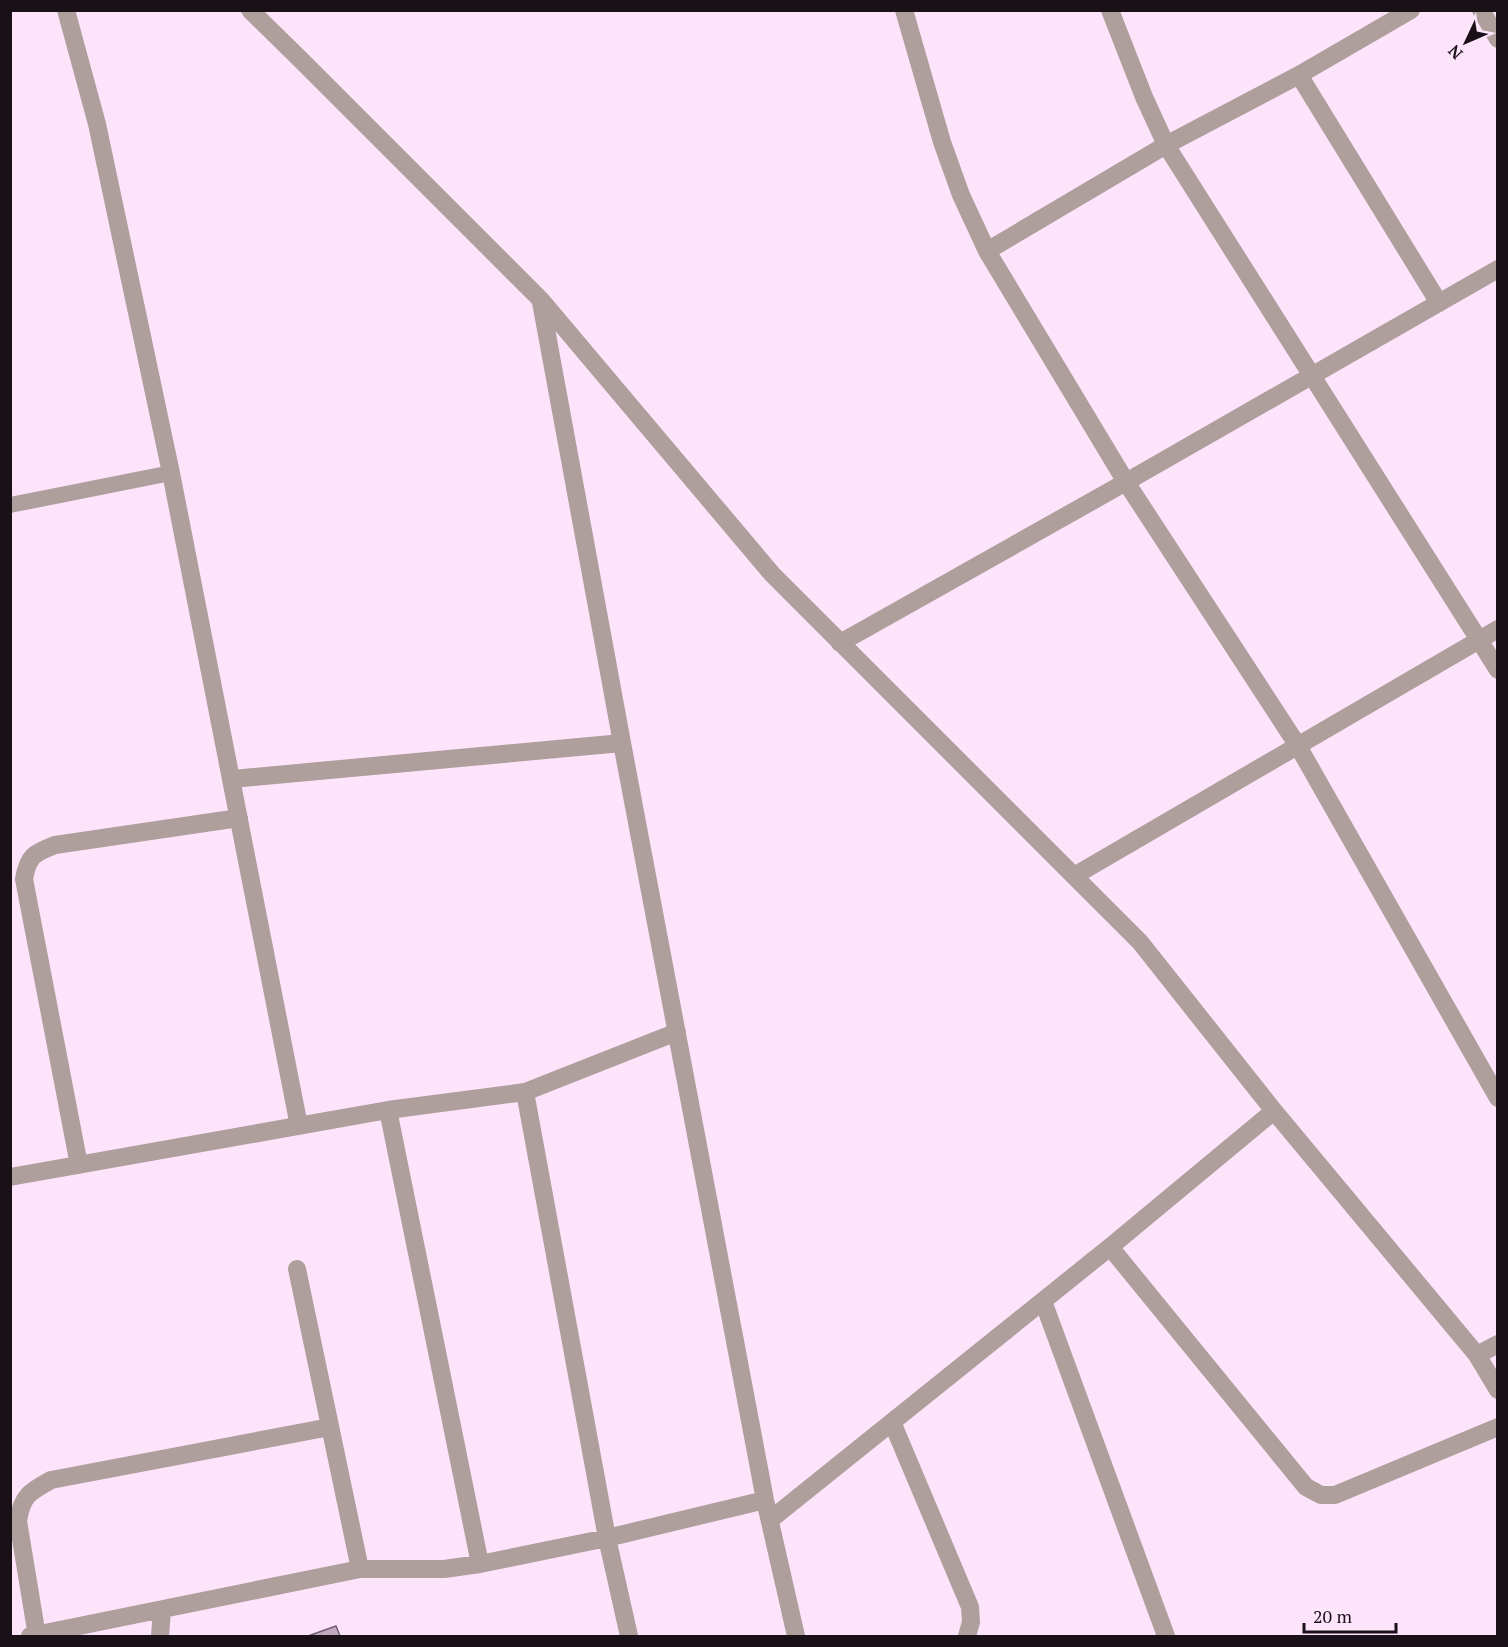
<svg xmlns="http://www.w3.org/2000/svg" width="1508" height="1647" font-family="'PT Serif',serif">
<rect width="100%" height="100%" fill="#fee4fb"/>
<!-- building -->
<path fill="#c2a9bf" stroke="#765f74" stroke-width="1.5" d="M336,1626L340,1636H308Z"/>
<g fill="none" stroke-linecap="round" stroke-linejoin="round">
<!-- lane -->
<path stroke="#ae9e9c" stroke-width="16" d="M10,505L171,473"/>
<!-- street -->
<path stroke="#ae9e9c" stroke-width="18" d="M66,10L97,124L171,473L299,1126
M250,10L301,60L541,300L772,574L1140,942L1274,1111L1477,1355L1498,1390
M904,10L942,142L961,195L987,251L1126,482L1298,746L1498,1098
M1110,10L1144,97L1166,145L1498,670
M1481,10L1498,39
M1299,75L1439,303
M987,251L1166,145L1299,75L1411,10
M541,302L622,743L765,1500L796,1636
M840,643L1126,482L1498,269
M232,779L622,743
M1074,876L1498,629
M525,1092L607,1538L629,1636
M388,1110L480,1564
M79,1165L24,879C28,856 34,853 55,845L239,818
M10,1177L388,1110L525,1092L677,1032
M1110,1247L1306,1487L1321,1495H1335L1498,1427
M297,1269L360,1569
M1043,1301L1166,1636
M1477,1355L1498,1344
M892,1422L970,1607L971,1622L967,1636
M770,1520L1110,1247L1274,1111
M30,1636L360,1569H444L480,1564L607,1538L765,1500
M37,1636L18,1521C22,1496 29,1492 51,1480L330,1427
M160,1636L162,1610"/>
</g>
<!-- border -->
<rect width="1508" height="1647" fill="none" stroke="#191018" stroke-width="24"/>
<!-- north arrow -->
<g transform="translate(1466 42) rotate(226)" stroke="#fee4fb" stroke-width="4.5" paint-order="stroke">
<path d="M0-4.5L10 22L0 15L-10 22Z" fill="#191018"/>
<text y="-9" font-size="16" font-weight="bold" text-anchor="middle" fill="#191018">N</text>
</g>
<!-- scale -->
<path d="M1304 1623v9h92v-9" fill="none" stroke="#191018" stroke-width="3"/>
<text x="1313" y="1623" font-size="18" fill="#191018" stroke="#fee4fb" stroke-width="4.5" paint-order="stroke">20 m</text>
</svg>
